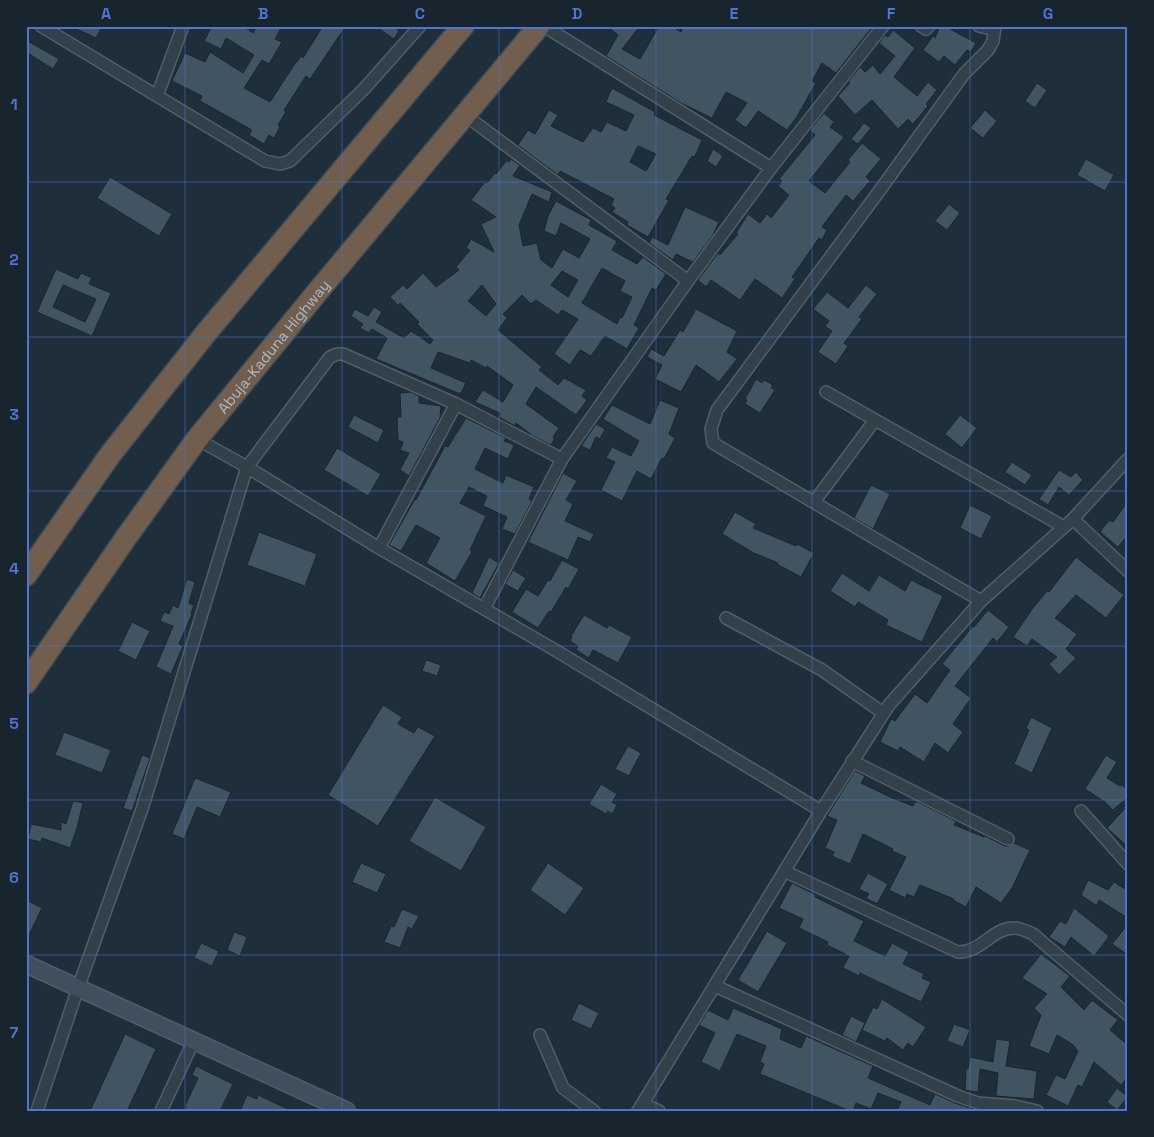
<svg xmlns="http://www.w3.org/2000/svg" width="1154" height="1137" font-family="'Space Grotesk',sans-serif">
<rect width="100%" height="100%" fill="#1e2e3a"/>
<!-- building -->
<path fill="#415462" stroke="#192731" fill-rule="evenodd" d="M70,26H102L96,38Z
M212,26H243L253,33L257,26H282L275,39L282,42L269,64L262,60L244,88L270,102L296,62H297L301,56L303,58L323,26H346L310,79L306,76L284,110L286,112L278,125L280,127L274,138L269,135L264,144L249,135L252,130L200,101L202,96L172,81L185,53L205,62L210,52L243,73L254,55L226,38L221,49L204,41Z
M375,26H393L399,31L394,39Z
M607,26H640L622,49L640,59L659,26H671L681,32L683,26H873L836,73L822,63L812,81L816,83L796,118L787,130L758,111L746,128L735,120L747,103L726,92L712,118L681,103L606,56L618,35Z
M940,26H951L950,29L976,43L971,52L967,50L955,65L944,56L939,62L923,50L933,36L935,38Z
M893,30L915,48L894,77L917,96L928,82L937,90L926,104L928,106L913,124L908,119L898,129L872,100L855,115L838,96L850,83L848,82L860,67L865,72L873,65L880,74L895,56L879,43L885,35L888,37Z
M26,40L59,59L53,69L26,52Z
M1037,83L1047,90L1035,108L1025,101Z
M612,88L655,112L654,115L702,140L696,154L694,157L692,156L666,199L669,200L648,237L627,225L628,222L612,212L615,208L611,205L614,199L560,171L558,175L518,145L528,130L535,134L549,110L558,115L551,126L583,142L593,128L601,132L607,122L626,131L634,115L606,102ZM638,146L656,154L646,171L630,162Z
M985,110L997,121L983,138L970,128Z
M824,113L834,122L830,127L844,137L809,181L825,193L850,162L848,160L862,143L881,159L866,177L870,181L853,201L846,195L822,227L827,230L822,240L819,238L792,277L795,279L782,298L755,279L740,300L711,280L706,287L698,280L718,253L720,255L738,234L736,233L748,214L760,223L767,214L771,218L789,195L778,186L782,181L779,179L815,135L810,130Z
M864,123L871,128L858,144L851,139Z
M713,149L723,156L716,167L707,161Z
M511,159L520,165L513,176L552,192L549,202L532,194L519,225L523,246L537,243L541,260L552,268L563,249L579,258L590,239L561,223L556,236L544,231L548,216L556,201L591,220L589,225L617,241L612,250L637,264L643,257L666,274L656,290L652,288L634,325L639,328L627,349L605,336L591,356L580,350L570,365L554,354L578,319L562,310L558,315L536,300L531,304L522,295L503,314L507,318L498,330L542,367L539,370L558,385L564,378L586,390L582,396L587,400L576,415L536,387L526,404L559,428L553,437L555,438L551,445L533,436L516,423L515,426L499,417L500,413L475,402L483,390L503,402L513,385L487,366L486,368L471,360L470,363L438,352L431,368L466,383L461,393H458L376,359L387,338L372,329L369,333L360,328L363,324L351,316L355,309L368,316L374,307L382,312L376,322L404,338L411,331L430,344L433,340L417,324L419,322L400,303L398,305L390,297L403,285L407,289L423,273L436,287L459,270L456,267L470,250L466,248L471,239L494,252L481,224L496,217L471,200L485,182L487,183L495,173L496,174L507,160L509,162ZM602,268L625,281L620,291L632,297L622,318L620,317L617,324L582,303ZM562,271L578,280L568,297L551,285ZM482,285L496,304L486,316L468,301Z
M1086,159L1114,175L1105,191L1077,175Z
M110,177L172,214L159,236L97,198Z
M949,204L960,213L947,230L935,221Z
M685,207L719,222L713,235L693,262L676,254L673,260L649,243L652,237L668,245Z
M56,269L78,279L81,273L92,278L89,284L111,293L92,336L37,312ZM63,285L96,299L85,322L53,307Z
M866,285L877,294L859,317L862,319L844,343L848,346L836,364L818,352L832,331L825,326L829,321L813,309L827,292L848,308Z
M696,309L737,331L727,352L737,359L719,382L696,365L681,392L655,379L662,365L647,357L651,349L664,356L680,330L683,332Z
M756,379L762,383L764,380L773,385L771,388L775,390L760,413L745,404L747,400L745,399Z
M411,392L419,396V403L441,406L440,418L409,476L400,470L409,453L400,450L403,442L398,440L397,417H401L400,393Z
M660,400L679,408L669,434L675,438L664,459L662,458L651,479L637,471L622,501L601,490L615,462L606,458L612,447L631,456L639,441L603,419L612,405L650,424Z
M354,415L384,430L378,443L348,427Z
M960,415L977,428L962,448L945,434Z
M466,418L506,438L504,441L514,445L508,459L485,448L475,469L503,483L506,475L534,487L529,499L532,501L515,534L502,529L507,517L483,506L487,496L469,487L460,503L486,516L470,550L472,552L455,581L426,563L440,538L416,525L401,551L389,545L415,499L416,500L445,446L448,447Z
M596,424L605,429L600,439L596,437L590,450L581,446Z
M337,448L381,474L368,496L324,470Z
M1012,462L1032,475L1025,485L1005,472Z
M1059,470L1071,477L1076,472L1083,480L1069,495L1059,487L1048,505L1039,499Z
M563,473L577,481L566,500L573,504L565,521L594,534L590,542L578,537L568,560L528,542Z
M871,485L890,494L873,529L854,518Z
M1128,501V535L1118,547L1100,532L1109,520L1113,522Z
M970,505L992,516L981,539L960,528Z
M735,512L756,524L753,528L796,546L797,544L814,553L801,577L777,564L778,563L754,553L722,534Z
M259,532L317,554L305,586L247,565Z
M489,557L499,563L480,598L472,593Z
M1076,557L1124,595L1106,618L1076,595L1055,618L1077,634L1066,649L1076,658L1059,675L1049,664L1057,657L1032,639L1027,646L1013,637L1033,608L1047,591L1049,592Z
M562,560L579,569L568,589L566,587L551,612L549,611L538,628L512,612L526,589L538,596L548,580L550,581Z
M513,570L526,578L518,591L505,584Z
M842,573L869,591L879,575L905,591L911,580L943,596L922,642L886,625L888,620L858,602L855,607L830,591Z
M187,579L195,582L189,603L194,605L191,613L192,614L179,644L183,646L171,674L156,667L173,626L160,621L164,612L169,614L173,605L178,608Z
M988,610L1009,627L997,642L993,638L955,686L971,698L953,724L963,732L948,753L935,743L924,762L900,747L898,751L880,742L891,719L895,721L915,694L927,703L950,670L942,664L973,626L974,627Z
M584,615L607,628L609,625L632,637L618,663L593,650L589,658L576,650L578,646L570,641L572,637L571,636Z
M132,622L150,631L136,660L118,651Z
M426,660L441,665L437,676L422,671Z
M383,705L402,717L398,724L414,733L418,727L435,736L378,826L328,795Z
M1031,717L1052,728L1032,773L1014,764L1029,730L1026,728Z
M64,732L111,750L102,773L55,755Z
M628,746L641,753L629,776L615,769Z
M142,755L150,758L132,811L123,808Z
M1106,755L1117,762L1107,778L1120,786L1122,785L1128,791V797L1113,810L1105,802L1085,789Z
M855,771L865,776L861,783L892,798L913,806L916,801L956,821L954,825L984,837L985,836L1005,846H1009L1014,843L1030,850L1012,888L1001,903L976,887L966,907L953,900L954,899L920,885L914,897L907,894L905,898L889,890L906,857L892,851L893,849L863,834L850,864L832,856L834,852L825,848L837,820L827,816Z
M195,778L231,792L220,817L197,807L184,839L172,834Z
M601,784L617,794L612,802L617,805L612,814L608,811L606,814L589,804Z
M435,797L486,827L461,871L409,841Z
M73,801L83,803L77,828L70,848L42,838L41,842L28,839L31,824L61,830V822L66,824Z
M1128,805V847L1107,828Z
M361,863L386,874L377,893L352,882Z
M548,863L584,888L565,915L530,890Z
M868,873L888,884L877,904L866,898L869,894L859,889Z
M1088,880L1108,890L1114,882L1128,891V918L1099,900L1097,905L1094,904L1081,895Z
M792,883L816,895L815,897L864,921L854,941L885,956L892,943L909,952L903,964L924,974L922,978L931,982L921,1002L864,975L860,973L859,976L843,968L849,956L827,945L828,942L799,928L803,919L779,908Z
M26,900L42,908L26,941Z
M1074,908L1108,935V938L1094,956L1071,937L1065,947L1049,937L1060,921L1066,924Z
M402,909L419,916L412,929L408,927L400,948L384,942L391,926L394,927Z
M1128,924V955L1112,944Z
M767,931L787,943L758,992L738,980Z
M234,932L247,937L240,956L227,950Z
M201,943L219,951L212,966L194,958Z
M1041,954L1070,976L1061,987L1084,1010L1092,1000L1118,1020L1110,1030L1128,1045V1077L1121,1085L1094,1062L1082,1087L1078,1085L1068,1106L1046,1095L1056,1075L1065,1079L1078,1051L1072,1044L1057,1035L1049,1054L1029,1046L1041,1015L1034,1008L1047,994L1022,978Z
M882,999L926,1027L913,1047L908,1043L903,1050L887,1038L885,1041L862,1030L873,1007L877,1009Z
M579,1003L599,1013L591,1029L571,1020Z
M733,1008L782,1029L780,1039L801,1048L806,1036L873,1066L868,1078L930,1105L935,1094L955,1103L979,1111H897L901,1102L878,1093L871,1109L856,1103L853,1111H850L760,1074L764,1064L760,1062L766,1046L737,1034L720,1071L701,1062L715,1033L699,1025L708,1010L728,1020Z
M851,1016L865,1023L856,1042L842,1035Z
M954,1024L970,1030L963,1047L947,1041Z
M125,1034L156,1049L143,1077L127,1111H90Z
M996,1039L1010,1041L1006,1066L1037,1071L1034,1099L996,1096L998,1073L980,1069L978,1092L965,1090L966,1069H968L970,1057L993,1062Z
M196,1066L233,1084L220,1111H184L186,1106H185L198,1078L192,1075Z
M1117,1088L1128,1097L1117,1110L1107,1102Z
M247,1095L257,1099L258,1095L292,1111H240Z"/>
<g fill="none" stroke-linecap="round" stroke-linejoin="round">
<!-- street casing -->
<g stroke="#4f5e68" stroke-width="14">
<path id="street" d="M41,26L265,161L280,164L290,161L363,90L420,26
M544,26L771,168
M921,26L926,29L929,26
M979,26L987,28L990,26
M157,96L183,26
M465,115L688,281
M826,392L1064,527
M197,439L247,467L379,548L555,650L821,811
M814,502L875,420
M1073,519L1128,571
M379,548L456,404
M981,601L713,443L711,429L717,410L880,190L964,74L988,50L993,41L995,26
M484,609L562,459L688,281L771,168L883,26
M726,618L822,670L883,713
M852,761L1008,839
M1081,811L1128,864
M784,871L958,952C981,953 993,927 1015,928C1021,928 1028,932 1033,934L1128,1015
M715,986L958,1096L978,1103L1015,1106L1037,1111
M540,1035L563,1088L594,1111
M643,1104L659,1111
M37,1111L78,988L142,809L247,467L330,357L337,354H343L456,404L562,459
M161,1111L194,1040
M638,1111L821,811L889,705L981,601L1073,519L1128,459"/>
</g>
<!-- secondary casing -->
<g stroke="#4f5e68" stroke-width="19">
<path id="secondary" d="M26,964L347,1111"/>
</g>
<!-- highway casing -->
<g stroke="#3c4b55" stroke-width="24">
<g id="highway">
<path d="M26,575L110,455L206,333L463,26"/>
<path id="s1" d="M26,683L125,539L197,439L319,290L539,26"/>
</g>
</g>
<!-- street -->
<use href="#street" stroke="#32404a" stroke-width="11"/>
<!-- secondary -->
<use href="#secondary" stroke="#3f4f5e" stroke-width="16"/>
<!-- highway -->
<use href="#highway" stroke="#715e4e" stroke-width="21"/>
</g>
<!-- grid -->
<path fill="none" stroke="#4f74d2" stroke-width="1" stroke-opacity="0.55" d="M185,26V1111M342,26V1111M499,26V1111M656,26V1111M812,26V1111M970,26V1111M26,182H1128M26,337H1128M26,491H1128M26,646H1128M26,800H1128M26,955H1128"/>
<g text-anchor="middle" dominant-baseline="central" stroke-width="4" stroke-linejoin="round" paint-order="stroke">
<!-- street labels -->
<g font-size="15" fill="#acbbc7" stroke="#18252e">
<text stroke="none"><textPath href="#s1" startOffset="418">Abuja-Kaduna Highway</textPath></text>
</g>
</g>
<!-- border -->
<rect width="1154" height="1137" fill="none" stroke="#18252e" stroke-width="55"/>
<rect x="28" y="28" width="1098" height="1082" fill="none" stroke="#4f74d2" stroke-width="2"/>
<g font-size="16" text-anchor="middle" font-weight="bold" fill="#4f74d2">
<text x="106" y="19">A</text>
<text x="263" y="19">B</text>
<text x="420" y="19">C</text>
<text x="577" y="19">D</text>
<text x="734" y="19">E</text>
<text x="891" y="19">F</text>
<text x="1048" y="19">G</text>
<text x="14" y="110">1</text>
<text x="14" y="265">2</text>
<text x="14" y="420">3</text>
<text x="14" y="574">4</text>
<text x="14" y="729">5</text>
<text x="14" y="883">6</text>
<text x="14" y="1038">7</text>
</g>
</svg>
